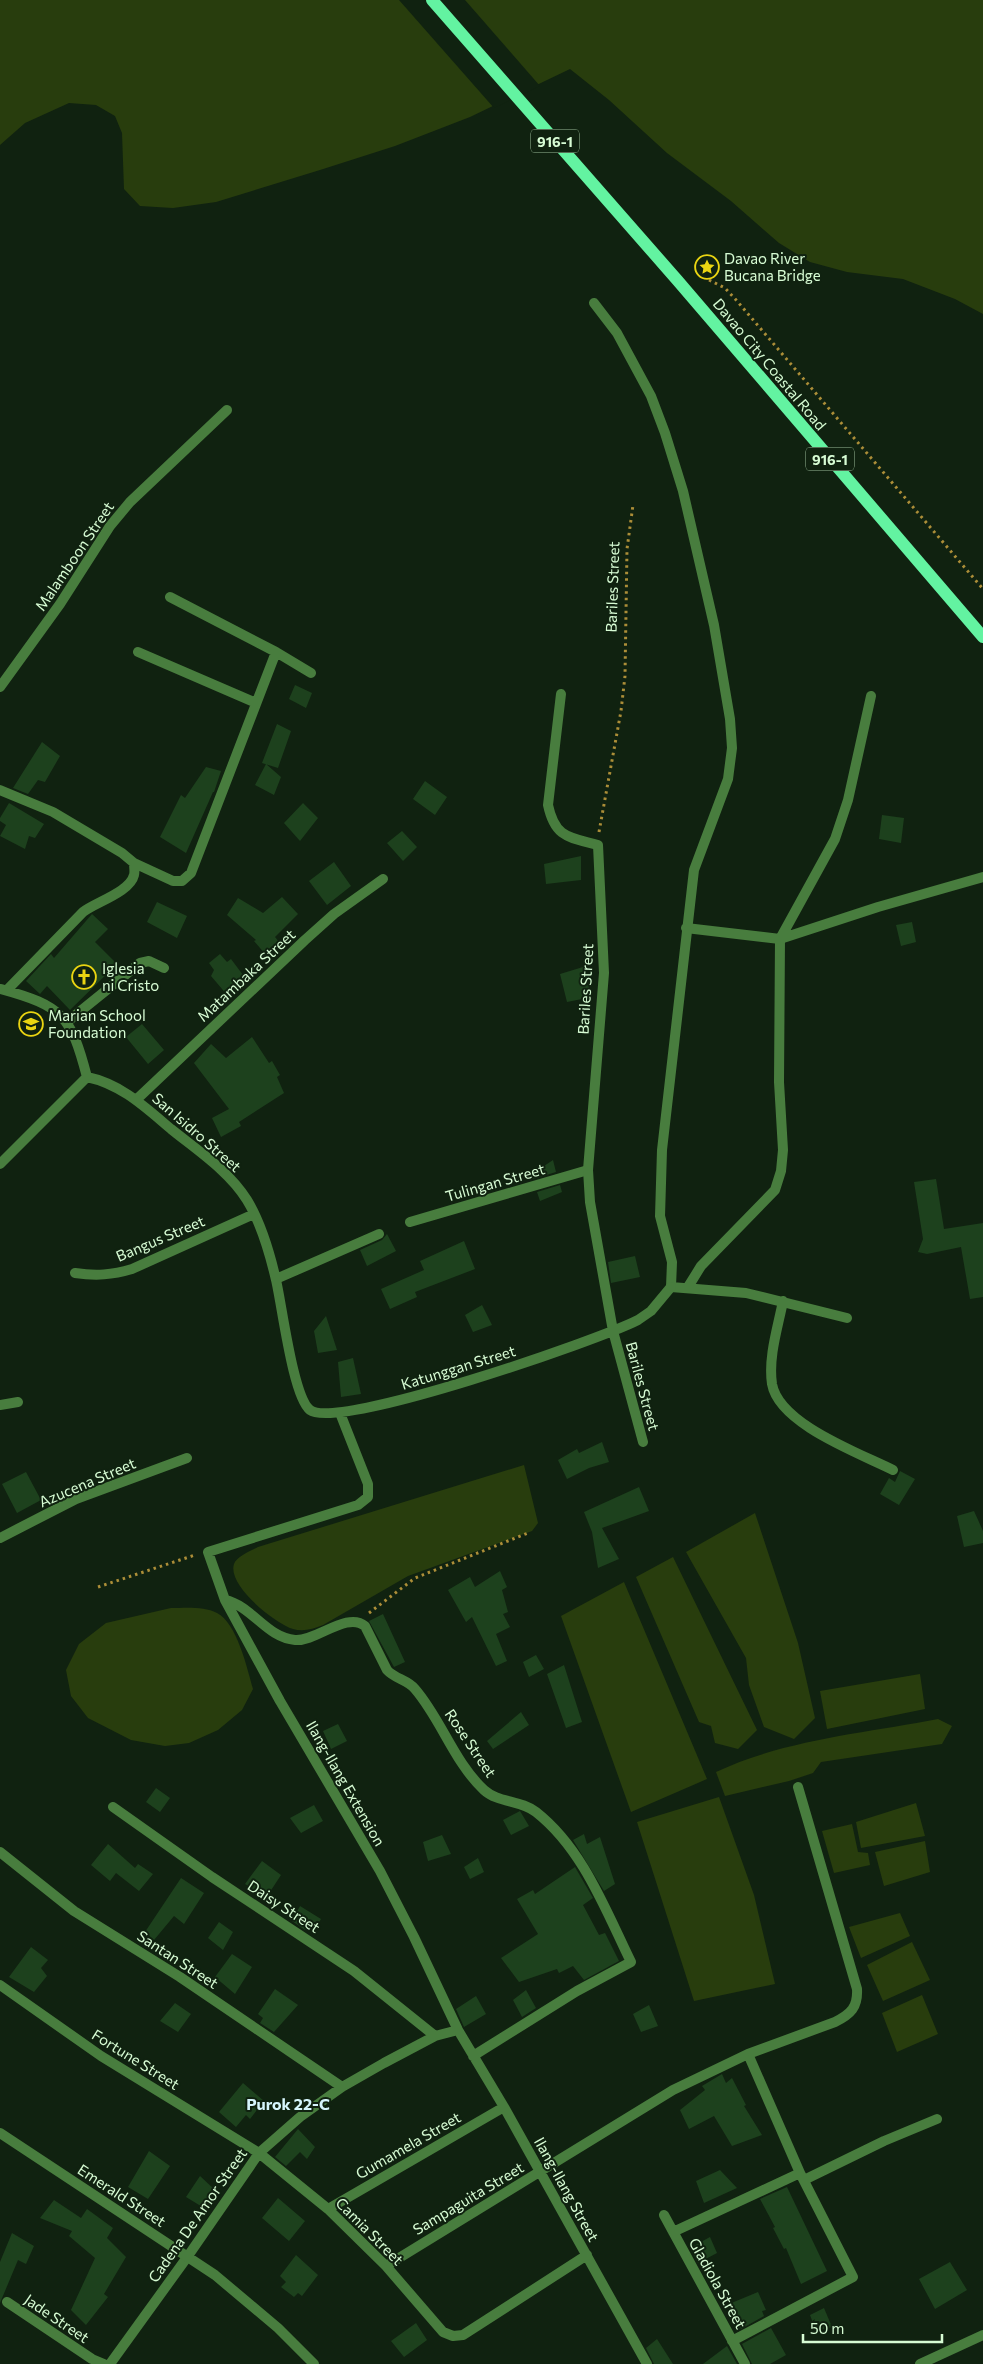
<svg xmlns="http://www.w3.org/2000/svg" width="983" height="2364" font-family="Commissioner,sans-serif">
<rect width="100%" height="100%" fill="#102210"/>
<!-- water -->
<path fill="#283d0d" d="M0,0H983V314L955,299L903,279L847,272L810,262L779,243L731,201L667,153L609,100L570,69L470,117L395,146L320,170L216,202L173,208L140,206L124,189L122,133L115,116L96,105L69,103L25,123L0,145Z
M524,1465L538,1523L532,1531L408,1576L323,1625C313,1629 303,1632 293,1629C275,1623 227,1586 234,1564C237,1556 251,1551 258,1547Z
M755,1513L798,1643L815,1718L794,1739L764,1727L749,1685L746,1658L686,1552Z
M673,1557L757,1730L738,1749L715,1743L711,1726L699,1722L636,1577Z
M624,1582L707,1779L631,1812L561,1616Z
M171,1608C185,1608 204,1606 217,1613C237,1623 247,1668 253,1689L242,1710L218,1730L189,1743L165,1746L131,1740L88,1718L71,1696L66,1670L79,1644L106,1623Z
M920,1674L925,1709L827,1729L820,1691Z
M938,1719L952,1726L942,1744L821,1762L813,1773L789,1781L725,1796L716,1772C783,1740 866,1733 938,1719Z
M719,1797L754,1895L775,1984L694,2001L637,1822Z
M916,1803L925,1836L861,1848L856,1822Z
M852,1824L858,1852L868,1853L870,1865L834,1873L822,1831Z
M925,1841L930,1872L884,1886L875,1852Z
M900,1913L910,1936L861,1958L849,1927Z
M912,1942L930,1980L883,2001L867,1965Z
M922,1995L938,2034L897,2052L882,2013Z"/>
<!-- pier -->
<path fill="#102210" d="M399,0H465L540,86L494,108Z"/>
<!-- building -->
<path fill="#1d411d" d="M295,685L312,693L306,708L289,699Z
M277,724L291,731L278,768L262,763Z
M42,742L60,756L45,782L38,780L28,794L13,788Z
M266,764L281,777L274,795L255,785Z
M206,767L221,771L214,792H213L186,853L160,837L181,795L185,798Z
M425,781L447,797L435,815L413,799Z
M9,803L44,824L35,838L29,836L25,849L0,836L6,825L0,821V818Z
M303,803L318,818L300,841L284,823Z
M882,815L904,818L901,843L879,839Z
M402,831L417,847L403,861L387,843Z
M581,856V880L546,884L544,864Z
M334,862L351,886L327,905L309,881Z
M282,897L298,914L275,937L280,943L266,955L254,941L256,940L227,915L238,898L263,913Z
M157,902L187,916L177,938L147,922Z
M92,914L108,929L95,942L117,964L70,1010L47,986L40,994L26,981L51,954L54,958Z
M912,922L916,942L901,946L896,925Z
M220,954L227,962L231,959L246,979L228,996L211,976L214,970L209,963Z
M583,967L592,997L567,1002L560,974Z
M142,1024L164,1050L148,1064L126,1037Z
M252,1037L269,1063L272,1061L280,1075L277,1077L284,1093L239,1122L241,1126L221,1137L212,1118L229,1109L194,1063L211,1044L226,1058Z
M553,1160L556,1172L533,1179L532,1174Z
M936,1179L944,1229L983,1223V1297L970,1299L961,1247L927,1254L918,1252L923,1239L914,1182Z
M560,1185L562,1192L540,1201L537,1192Z
M387,1234L396,1251L367,1266L360,1250L382,1240Z
M464,1241L475,1269L415,1292L417,1297L390,1309L381,1289L424,1270L420,1261Z
M635,1256L640,1277L611,1283L608,1262Z
M482,1305L492,1325L473,1332L465,1315Z
M326,1316L337,1350L318,1353L314,1331Z
M353,1358L361,1394L341,1397L338,1362Z
M602,1442L609,1462L589,1468L567,1479L558,1460L577,1449L579,1453Z
M900,1471L915,1479L899,1505L880,1494L889,1478L895,1482Z
M26,1472L41,1500L17,1513L2,1484Z
M639,1487L649,1511L602,1528L619,1559L598,1568L592,1532L584,1512Z
M974,1511L983,1531V1543L964,1547L957,1516Z
M500,1571L507,1587L502,1590L508,1612L503,1614L510,1627L496,1634L507,1661L496,1666L472,1617L466,1622L448,1590L470,1577L475,1587Z
M383,1614L405,1662L394,1667L369,1621Z
M536,1655L544,1669L529,1677L523,1662Z
M564,1665L582,1722L566,1728L547,1674Z
M521,1712L529,1725L493,1749L487,1741Z
M338,1724L347,1741L331,1749L323,1731Z
M156,1788L170,1798L160,1812L146,1802Z
M314,1805L323,1821L301,1833L290,1818Z
M520,1811L529,1826L511,1835L503,1820Z
M584,1834L587,1844L600,1837L615,1884L604,1891L573,1840Z
M442,1835L451,1854L428,1861L423,1842Z
M108,1844L135,1868L138,1864L153,1874L139,1891L116,1873L110,1881L91,1865Z
M478,1858L484,1872L470,1879L464,1867Z
M262,1861L281,1875L266,1898L245,1884Z
M575,1867L593,1898L583,1905L599,1935L605,1933L619,1961L584,1980L573,1966L559,1973L557,1969L519,1982L501,1958L538,1934L517,1899L533,1890L535,1894Z
M181,1878L204,1893L184,1924L174,1916L154,1940L145,1932Z
M300,1906L321,1919L313,1932L307,1928L305,1930L292,1921Z
M219,1922L233,1932L223,1950L208,1938Z
M31,1947L48,1960L41,1968L47,1976L34,1992L9,1977Z
M232,1954L252,1967L235,1994L215,1977Z
M275,1989L298,2005L274,2032L260,2023L263,2018L258,2014Z
M526,1990L536,2008L522,2017L513,2000Z
M476,1996L486,2014L464,2027L456,2009Z
M175,2003L191,2014L178,2032L160,2021Z
M649,2005L658,2026L641,2032L633,2014Z
M722,2074L726,2083L732,2078L746,2105L744,2106L762,2135L732,2146L714,2116L689,2129L680,2110L705,2090L702,2086Z
M243,2083L264,2101L250,2119L246,2115L236,2127L219,2112Z
M298,2129L315,2147L307,2159L300,2152L286,2166L275,2157Z
M149,2151L170,2166L148,2199L128,2187Z
M720,2170L737,2188L704,2203L696,2181Z
M200,2176L215,2190L204,2208L186,2197Z
M787,2187L827,2271L801,2284L786,2248L784,2249L773,2228L775,2227L760,2199Z
M278,2198L305,2221L289,2241L262,2218Z
M54,2200L81,2218L87,2209L113,2228L107,2238L126,2257L104,2294L108,2297L86,2325L71,2310L95,2258L69,2236L72,2231L40,2218Z
M12,2233L34,2246L26,2264L18,2260L0,2303V2262Z
M710,2237L717,2253L698,2263L690,2248Z
M296,2255L318,2275L302,2296L298,2293L294,2297L281,2287L286,2282L280,2276Z
M950,2262L967,2290L935,2309L919,2279Z
M758,2292L766,2310L762,2311L764,2316L741,2329L729,2304Z
M824,2308L832,2327L816,2331L810,2315Z
M416,2323L427,2340L404,2357L391,2341Z
M771,2328L786,2355L770,2364H752L742,2344Z
M657,2339L673,2364H654L646,2348Z
M727,2346L737,2364H703Z"/>
<g fill="none" stroke-linecap="round" stroke-linejoin="round">
<!-- path -->
<path stroke="#ac8e38" stroke-width="3" stroke-dasharray="2.5 4" stroke-linecap="butt" d="M709,280L725,288L737,301L983,589
M599,832L621,711L625,676L627,549L633,505
M98,1587L195,1555
M369,1613L415,1578L528,1533"/>
<!-- service -->
<path stroke="#487d3e" stroke-width="10" d="M594,303L617,333L651,396L665,433L683,491L714,625L730,719L732,748L728,779L694,870L662,1150L660,1216L672,1262L671,1287L746,1293L847,1318
M686,928L780,939L878,907L983,877
M67,1022L140,963L149,961L164,968
M410,1222L588,1170
M688,1287L701,1266L775,1190L781,1171L783,1150L779,1082L780,939L835,839L848,800L871,696
M783,1301C778,1327 768,1357 772,1384C779,1424 859,1453 893,1470
M110,2364L188,2256"/>
<!-- minor -->
<path stroke="#487d3e" stroke-width="10" d="M170,597L276,652L311,673
M138,652L256,703
M0,687L60,604L110,526L130,502L227,410
M561,694L548,805C555,838 569,837 598,845L604,973L588,1170L590,1202L613,1331L643,1442
M0,790L53,812L122,853L134,863L173,881H182L191,873L276,652
M1,989C63,1006 71,1016 87,1077
M7,990L83,912C96,902 130,892 134,875C135,872 134,867 134,863
M87,1077C121,1084 145,1107 171,1129C197,1150 229,1171 247,1200C261,1223 270,1254 276,1280C282,1305 293,1397 310,1410C337,1431 599,1340 638,1320L651,1311L671,1287
M136,1100L305,940L334,914L383,879
M0,1164L87,1077
M75,1273C96,1276 112,1275 132,1269L254,1214
M276,1279L379,1234
M0,1405L18,1402
M340,1413L368,1484V1497L358,1505L208,1552L225,1600L280,1701L380,1871L414,1937L458,2030L504,2107L647,2364
M0,1538L76,1499L187,1458
M225,1600C252,1606 267,1638 295,1640C316,1642 347,1611 365,1626L387,1670C395,1679 408,1680 415,1689C441,1719 454,1762 484,1790C498,1803 521,1800 536,1812C583,1849 605,1909 631,1962L577,1991L473,2056
M113,1807L212,1877L354,1971L435,2036
M0,1852L74,1911L180,1977L342,2087
M0,1985L101,2056L259,2153L328,2209L386,2266L443,2332L453,2336L463,2335L587,2255
M0,2133L215,2275L278,2328L314,2364
M804,2180L884,2141L937,2119
M328,2209L504,2107
M664,2215L745,2364
M673,2232L800,2173
M188,2256L259,2153L300,2117L342,2087L384,2063L435,2036L458,2030
M386,2266L673,2090L748,2054L835,2022C851,2014 858,2007 857,1989L798,1787
M7,2302L92,2359L104,2364
M732,2341L853,2277L800,2173L748,2054
M920,2364L983,2335"/>
<!-- primary -->
<path stroke="#63f3a1" stroke-width="12" d="M432,0L678,281L983,637"/>
</g>
<!-- icons -->
<defs>
<g id="sight-ring" transform="scale(1.25)"><circle r="9.5" fill="#102210" stroke="#ead512" stroke-width="1.5"/><path d="M0-6L1.8-2.2L6-1.7L2.9 1.2L3.7 5.4L0 3.3L-3.7 5.4L-2.9 1.2L-6-1.7L-1.8-2.2Z" fill="#ead512"/></g>
<g id="church-ring" transform="scale(1.25)"><circle r="9.5" fill="#102210" stroke="#ead512" stroke-width="1.5"/><path d="M-1.2-6h2.4v3.5h3.3v2.4h-3.3V6h-2.4V-.1h-3.3v-2.4h3.3Z" fill="#ead512"/></g>
<g id="school-ring" transform="scale(1.25)"><circle r="9.5" fill="#102210" stroke="#ead512" stroke-width="1.5"/><path d="M0-5L7-2L0 1L-7-2ZM-4 1L0 2.5L4 1V4Q0 6-4 4Z" fill="#ead512"/></g>
</defs>
<g fill-rule="evenodd">
<use href="#sight-ring" x="707" y="267"/>
<use href="#church-ring" x="84" y="977"/>
<use href="#school-ring" x="31" y="1024"/>
</g>
<g text-anchor="middle" dominant-baseline="central" stroke-width="4" stroke-linejoin="round" paint-order="stroke">
<!-- shield labels -->
<g fill="#102210" stroke="#9bbb99" stroke-width="1">
<rect x="531" y="129.5" width="48" height="23" rx="4"/>
<rect x="806" y="447.5" width="48" height="23" rx="4"/>
</g>
<g font-size="14" font-weight="bold" fill="#d7fcd4">
<text x="555" y="141">916-1</text>
<text x="830" y="459">916-1</text>
</g>
<!-- poi labels -->
<g font-size="15" fill="#d7fcd4" stroke="#102210" text-anchor="start">
<text x="724" y="258">Davao River<tspan x="724" dy="17">Bucana Bridge</tspan></text>
<text x="102" y="968">Iglesia<tspan x="102" dy="17">ni Cristo</tspan></text>
<text x="48" y="1015">Marian School<tspan x="48" dy="17">Foundation</tspan></text>
</g>
<!-- street labels -->
<g font-size="15" fill="#d7fcd4" stroke="#102210">
<text transform="translate(770 364) rotate(50)">Davao City Coastal Road</text>
<text transform="translate(74 556) rotate(-56)">Malamboon Street</text>
<text transform="translate(612 587) rotate(-88)">Bariles Street</text>
<text transform="translate(246 975) rotate(-43)">Matambaka Street</text>
<text transform="translate(585 989) rotate(-87)">Bariles Street</text>
<text transform="translate(197 1132) rotate(41)">San Isidro Street</text>
<text transform="translate(495 1182) rotate(-16)">Tulingan Street</text>
<text transform="translate(160 1238) rotate(-23)">Bangus Street</text>
<text transform="translate(458 1367) rotate(-17)">Katunggan Street</text>
<text transform="translate(643 1386) rotate(75)">Bariles Street</text>
<text transform="translate(87 1482) rotate(-23)">Azucena Street</text>
<text transform="translate(471 1743) rotate(56)">Rose Street</text>
<text transform="translate(346 1783) rotate(60)">Ilang-Ilang Extension</text>
<text transform="translate(284 1906) rotate(33)">Daisy Street</text>
<text transform="translate(178 1959) rotate(33)">Santan Street</text>
<text transform="translate(136 2059) rotate(32)">Fortune Street</text>
<text transform="translate(408 2145) rotate(-30)">Gumamela Street</text>
<text transform="translate(567 2189) rotate(61)">Ilang-Ilang Street</text>
<text transform="translate(122 2195) rotate(33)">Emerald Street</text>
<text transform="translate(468 2198) rotate(-31)">Sampaguita Street</text>
<text transform="translate(197 2215) rotate(-55)">Cadena De Amor Street</text>
<text transform="translate(370 2231) rotate(45)">Camia Street</text>
<text transform="translate(718 2283) rotate(61)">Gladiola Street</text>
<text transform="translate(57 2318) rotate(34)">Jade Street</text>
</g>
<!-- neighbourhood labels -->
<g font-size="16" font-weight="bold" fill="#d6f5fc" stroke="#102210">
<text x="288" y="2103">Purok 22-C</text>
</g>
</g>
<!-- scale -->
<path d="M803 2334v8h139v-8" fill="none" stroke="#d7fcd4" stroke-width="2.5"/>
<text x="810" y="2334" font-size="15" fill="#d7fcd4" stroke="#102210" stroke-width="4" paint-order="stroke">50 m</text>
</svg>
